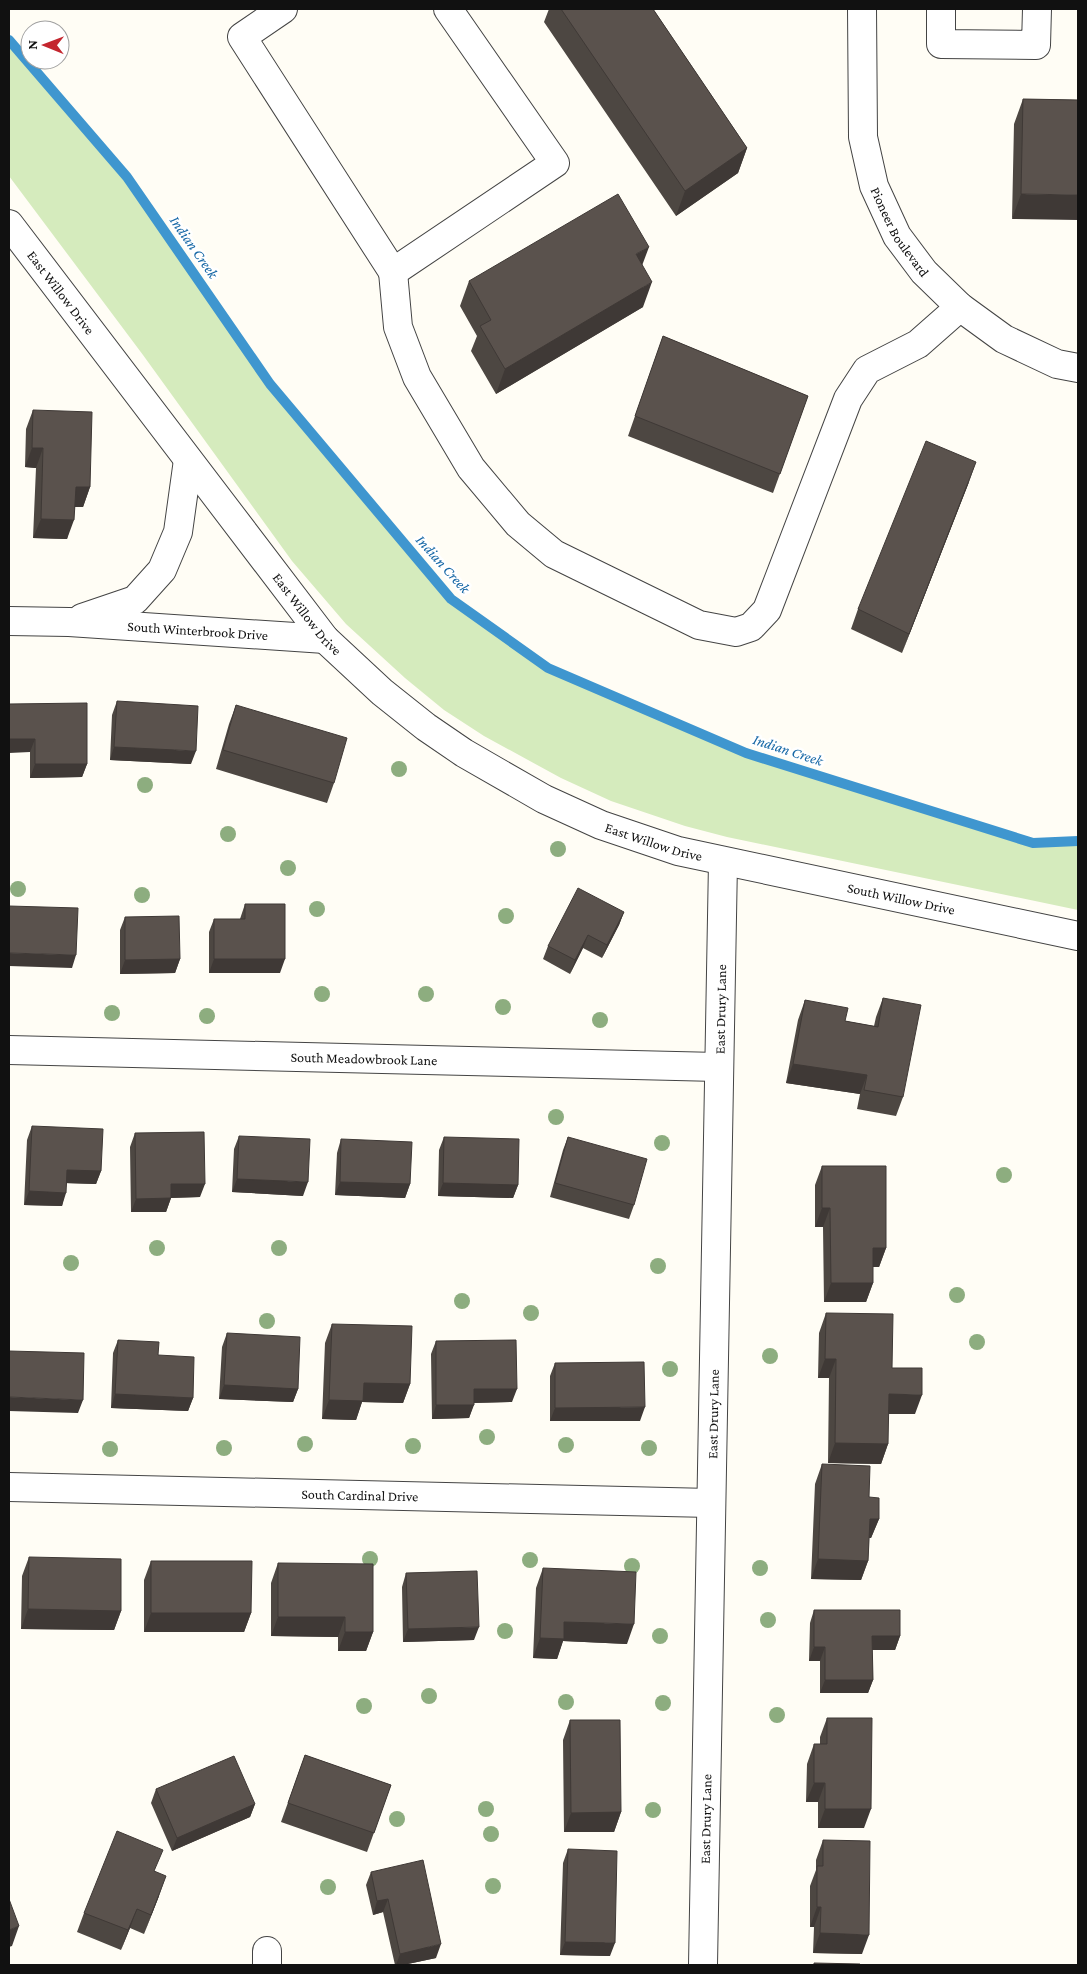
<svg xmlns="http://www.w3.org/2000/svg" width="1087" height="1974" font-family="'Crimson Pro',serif">
<rect width="100%" height="100%" fill="#fffdf5"/>
<!-- park -->
<path fill="#d5ebbd" d="M9,40L127,177L270,384L451,599L548,668L746,753L1033,843L1078,841V910L727,837L685,826L611,801L561,778L484,736L444,710L405,678L346,624L292,561L143,355L9,176Z"/>
<g fill="none" stroke-linecap="round" stroke-linejoin="round">
<!-- stream -->
<path stroke="#3f96cf" stroke-width="10" d="M9,40L127,177L270,384L451,599L548,668L746,753L1033,843L1078,841"/>
<!-- minor casing -->
<g stroke="#444" stroke-width="30">
<g id="minor">
<path d="M283,9L242,37L393,272L555,163L448,9"/>
<path id="s1" d="M862,9L863,137L874,186L897,236L924,272L960,307L1004,339L1057,364L1078,368"/>
<path d="M941,9V44L1036,45L1037,9"/>
<path id="s2" d="M9,224L325,639L382,692L426,727L464,753L544,799L601,825L678,851L1078,936"/>
<path d="M393,272L398,327L417,377L471,468L518,524L554,554L699,625L736,632L751,627L767,610L848,399L867,370L918,344L960,307"/>
<path d="M82,618L135,600L162,570L178,532L188,460"/>
<path id="s3" d="M9,621L69,622L325,639"/>
<path id="s4" d="M9,1050L718,1067"/>
<path id="s5" d="M9,1487L711,1503"/>
<path d="M267,1965V1951"/>
<path id="s6" d="M703,1965L723,862"/>
</g>
</g>
<!-- minor -->
<use href="#minor" stroke="#fff" stroke-width="28"/>
</g>
<!-- trees -->
<g fill="#8dad7f">
<circle cx="399" cy="769" r="8"/>
<circle cx="145" cy="785" r="8"/>
<circle cx="228" cy="834" r="8"/>
<circle cx="558" cy="849" r="8"/>
<circle cx="288" cy="868" r="8"/>
<circle cx="18" cy="889" r="8"/>
<circle cx="142" cy="895" r="8"/>
<circle cx="317" cy="909" r="8"/>
<circle cx="506" cy="916" r="8"/>
<circle cx="322" cy="994" r="8"/>
<circle cx="426" cy="994" r="8"/>
<circle cx="503" cy="1007" r="8"/>
<circle cx="112" cy="1013" r="8"/>
<circle cx="207" cy="1016" r="8"/>
<circle cx="600" cy="1020" r="8"/>
<circle cx="556" cy="1117" r="8"/>
<circle cx="662" cy="1143" r="8"/>
<circle cx="1004" cy="1175" r="8"/>
<circle cx="157" cy="1248" r="8"/>
<circle cx="279" cy="1248" r="8"/>
<circle cx="71" cy="1263" r="8"/>
<circle cx="658" cy="1266" r="8"/>
<circle cx="957" cy="1295" r="8"/>
<circle cx="462" cy="1301" r="8"/>
<circle cx="531" cy="1313" r="8"/>
<circle cx="267" cy="1321" r="8"/>
<circle cx="977" cy="1342" r="8"/>
<circle cx="770" cy="1356" r="8"/>
<circle cx="670" cy="1369" r="8"/>
<circle cx="487" cy="1437" r="8"/>
<circle cx="305" cy="1444" r="8"/>
<circle cx="566" cy="1445" r="8"/>
<circle cx="413" cy="1446" r="8"/>
<circle cx="224" cy="1448" r="8"/>
<circle cx="649" cy="1448" r="8"/>
<circle cx="110" cy="1449" r="8"/>
<circle cx="370" cy="1559" r="8"/>
<circle cx="530" cy="1560" r="8"/>
<circle cx="632" cy="1566" r="8"/>
<circle cx="760" cy="1568" r="8"/>
<circle cx="768" cy="1620" r="8"/>
<circle cx="505" cy="1631" r="8"/>
<circle cx="660" cy="1636" r="8"/>
<circle cx="429" cy="1696" r="8"/>
<circle cx="566" cy="1702" r="8"/>
<circle cx="663" cy="1703" r="8"/>
<circle cx="364" cy="1706" r="8"/>
<circle cx="777" cy="1715" r="8"/>
<circle cx="486" cy="1809" r="8"/>
<circle cx="653" cy="1810" r="8"/>
<circle cx="397" cy="1819" r="8"/>
<circle cx="491" cy="1834" r="8"/>
<circle cx="493" cy="1886" r="8"/>
<circle cx="328" cy="1887" r="8"/>
</g>
<!-- wall -->
<path fill="#4d4742" d="M549,9H653L747,148L738,173L676,216L544,22Z
M1023,99L1078,100L1012,219L1014,124Z
M642,265L643,307L496,394L471,351L477,336L460,306L469,281Z
M663,336L808,396L773,493L628,436Z
M33,410L90,487L83,507H75L67,539L33,538L36,468L25,467L26,429Z
M969,482L902,653L851,629L858,609Z
M117,701L191,764L110,760L112,715Z
M9,704L87,764L82,777L30,778V752Z
M236,705L334,783L327,803L216,769L229,724Z
M245,904L280,973H209V932L214,919H240Z
M624,912L619,925L602,958L583,948L570,974L543,959L548,946Z
M125,917L180,959L175,973L120,974V930Z
M883,998L903,1097L896,1116L857,1109L860,1094L786,1083L798,1020L805,1000L845,1021L874,1026L876,1017Z
M32,1126L101,1171L96,1184L67,1183L62,1206L24,1205L27,1140Z
M135,1133L200,1197L171,1198L166,1212H131L130,1147Z
M239,1136L303,1196L232,1192L234,1149Z
M444,1137L518,1185L513,1198L438,1196L439,1150Z
M568,1137L634,1205L629,1219L550,1197L563,1150Z
M341,1139L410,1184L405,1198L335,1195L337,1153Z
M822,1166L886,1248L879,1267H873V1283L866,1302H824L823,1227H815V1185Z
M826,1313L892,1368L915,1414H888V1444L881,1464L828,1463L829,1378H818L819,1333Z
M332,1324L410,1384L403,1403L362,1402L356,1420L322,1419L325,1343Z
M227,1333L298,1389L293,1402L219,1399L222,1347Z
M118,1340L193,1398L188,1411L111,1408L113,1353Z
M436,1341L512,1402L474,1403L469,1418L432,1419L431,1354Z
M555,1363L640,1421H550V1376Z
M822,1464L869,1497L879,1519L871,1538H869L868,1561L861,1580L811,1579L815,1484Z
M29,1557L121,1611L114,1630L21,1629L22,1576Z
M151,1561L251,1613L244,1632H144V1580Z
M278,1563L373,1632L366,1651H338V1637L271,1636V1583Z
M543,1568L627,1644L563,1641L557,1659L533,1658L536,1588Z
M406,1573L474,1640L403,1642L402,1587Z
M814,1610L900,1636L895,1650H872L873,1680L868,1693H820V1661H809L810,1623Z
M827,1718L864,1828H818V1802H806L807,1764L814,1744H820V1737Z
M570,1720L621,1812L614,1832H564L563,1740Z
M305,1755L391,1785L367,1852L281,1822Z
M156,1789L255,1804L250,1817L172,1851L151,1803Z
M823,1840L862,1954L813,1953L814,1927H810V1886L816,1870V1860Z
M568,1849L610,1956L560,1955L563,1863Z
M155,1871L159,1896L144,1934L130,1928L121,1950L77,1932L84,1913Z
M371,1872L436,1958L403,1965H395L383,1912L373,1915L366,1885Z"/>
<!-- shaded-wall -->
<path fill="#3f3936" d="M747,148L738,173L676,216L685,191Z
M1021,194L1078,195V220L1012,219Z
M649,247L640,271L636,254Z
M652,282L643,307L496,394L505,369Z
M32,448H43L36,468L25,467Z
M976,462L969,482L902,653L909,634Z
M76,487H90L83,507H68Z
M41,519L74,520L67,539L33,538Z
M9,739H35L30,752L9,753Z
M114,747L196,751L191,764L110,760Z
M35,764H87L82,777L30,778Z
M624,912L619,925L602,958L607,945Z
M588,935L583,948L570,974L575,960Z
M9,953L76,955L72,968L9,966Z
M180,959L175,973L120,974L125,960Z
M214,959H285L280,973H209Z
M793,1064L867,1075L860,1094L786,1083Z
M67,1170L101,1171L96,1184L62,1183Z
M237,1179L308,1182L303,1196L232,1192Z
M340,1182L410,1184L405,1198L335,1195Z
M443,1183L518,1185L513,1198L438,1196Z
M171,1184H205L200,1197L166,1198Z
M29,1191L66,1193L62,1206L24,1205Z
M171,1198L166,1212H131L136,1199Z
M822,1208H830L823,1227H815Z
M873,1248H886L879,1267H866Z
M831,1283H873L866,1302H824Z
M825,1359H836L829,1378H818Z
M364,1383L410,1384L403,1403L362,1402L356,1420L322,1419L329,1400Z
M224,1385L298,1389L293,1402L219,1399Z
M474,1389H517L512,1402L469,1403Z
M115,1394L193,1398L188,1411L111,1408Z
M889,1394L922,1395L915,1414H882Z
M9,1397L83,1400L78,1413L9,1411Z
M436,1405H474L469,1418L432,1419Z
M645,1407L640,1421H550L555,1408Z
M835,1443L888,1444L881,1464L828,1463Z
M870,1519H879L871,1538H863Z
M818,1559L868,1561L861,1580L811,1579Z
M28,1609L121,1611L114,1630L21,1629Z
M151,1613H251L244,1632H144Z
M278,1617H345L338,1637L271,1636Z
M564,1622L634,1624L627,1644L563,1641L557,1659L533,1658L540,1638Z
M479,1627L474,1640L403,1642L408,1629Z
M345,1632H373L366,1651H338Z
M872,1636H900L895,1650H867Z
M814,1647H825L820,1661H809Z
M825,1680H873L868,1693H820Z
M814,1783H825L818,1802H806Z
M255,1804L250,1817L172,1851L177,1838Z
M825,1809H871L864,1828H818Z
M621,1812L614,1832H564L571,1813Z
M166,1876L159,1896L144,1934L151,1915Z
M388,1899L383,1912L373,1915L377,1901Z
M817,1907H821L814,1927H810Z
M137,1909L130,1928L121,1950L128,1930Z
M19,1926L12,1946L9,1947V1930Z
M820,1933L869,1935L862,1954L813,1953Z
M565,1942L615,1943L610,1956L560,1955Z
M441,1944L436,1958L403,1965H396L400,1954Z"/>
<!-- building -->
<path fill="#5a524d" stroke="#3f3936" d="M561,9H653L747,148L685,191Z
M1023,99L1078,100V195L1021,194Z
M618,194L649,247L636,254L652,282L505,369L480,326L491,320L469,281Z
M663,336L808,396L780,474L635,416Z
M33,410L92,412L90,487H76L74,520L41,519L43,448H32Z
M926,441L976,462L909,634L858,609Z
M117,701L198,706L196,751L114,747Z
M87,703V764H35V739H9V704Z
M236,705L347,738L334,783L223,750Z
M578,888L624,912L607,945L588,935L575,960L548,946Z
M245,904H285V959H214V919H245Z
M9,906L78,908L76,955L9,953Z
M179,916L180,959L125,960V917Z
M883,998L921,1005L903,1097L864,1090L867,1075L793,1064L805,1000L848,1008L845,1021L878,1027Z
M32,1126L103,1129L101,1171L67,1170L66,1193L29,1191Z
M204,1132L205,1184H171V1198L136,1199L135,1133Z
M239,1136L310,1139L308,1182L237,1179Z
M444,1137L519,1139L518,1185L443,1183Z
M568,1137L647,1159L634,1205L555,1183Z
M341,1139L412,1142L410,1184L340,1182Z
M822,1166H886V1248H873V1283H831L830,1208H822Z
M826,1313L893,1314L892,1368H922V1395L889,1394L888,1444L835,1443L836,1359H825Z
M332,1324L412,1326L410,1384L364,1383L363,1401L329,1400Z
M227,1333L300,1337L298,1389L224,1385Z
M118,1340L159,1342L158,1355L194,1357L193,1398L115,1394Z
M516,1340L517,1389H474V1405H436V1341Z
M9,1351L84,1353L83,1400L9,1397Z
M644,1362L645,1407L555,1408V1363Z
M822,1464L870,1466L869,1497L879,1498V1519H870L868,1561L818,1559Z
M29,1557L121,1559V1611L28,1609Z
M151,1561H252L251,1613H151Z
M278,1563L373,1564V1632H345V1617H278Z
M543,1568L636,1572L634,1624L564,1622V1639L540,1638Z
M477,1571L479,1627L408,1629L406,1573Z
M814,1610H900V1636H872L873,1680H825V1647H814Z
M827,1718H872L871,1809H825V1783H814V1744H827Z
M570,1720H620L621,1812L571,1813Z
M305,1755L391,1785L374,1833L288,1803Z
M234,1756L255,1804L177,1838L156,1789Z
M117,1831L163,1850L154,1871L166,1876L151,1915L137,1909L128,1930L84,1913Z
M823,1840L870,1841L869,1935L820,1933L821,1907H817V1866H823Z
M568,1849L617,1851L615,1943L565,1942Z
M423,1860L441,1944L400,1954L388,1899L377,1901L371,1872Z
M9,1899L19,1926L9,1930Z
M814,1963L860,1964V1965H814Z"/>
<g text-anchor="middle" dominant-baseline="central" stroke-width="5" stroke-linejoin="round" paint-order="stroke">
<!-- street labels -->
<g font-size="14" fill="#111" stroke="#fff">
<text stroke="none"><textPath href="#s1" startOffset="231">Pioneer Boulevard</textPath></text>
<text stroke="none"><textPath href="#s2" startOffset="86">East Willow Drive</textPath></text>
<text stroke="none"><textPath href="#s2" startOffset="491">East Willow Drive</textPath></text>
<text stroke="none"><textPath href="#s3" startOffset="189">South Winterbrook Drive</textPath></text>
<text stroke="none"><textPath href="#s2" startOffset="912">East Willow Drive</textPath></text>
<text stroke="none"><textPath href="#s2" startOffset="1166">South Willow Drive</textPath></text>
<text stroke="none"><textPath href="#s6" startOffset="956">East Drury Lane</textPath></text>
<text stroke="none"><textPath href="#s4" startOffset="355">South Meadowbrook Lane</textPath></text>
<text stroke="none"><textPath href="#s6" startOffset="551">East Drury Lane</textPath></text>
<text stroke="none"><textPath href="#s5" startOffset="351">South Cardinal Drive</textPath></text>
<text stroke="none"><textPath href="#s6" startOffset="146">East Drury Lane</textPath></text>
</g>
<!-- water labels -->
<g font-size="15" font-style="italic" fill="#1768a6" stroke="#fff">
<text transform="translate(194 247) rotate(55)">Indian Creek</text>
<text transform="translate(443 564) rotate(48)">Indian Creek</text>
<text transform="translate(788 750) rotate(18)">Indian Creek</text>
</g>
</g>
<!-- border -->
<rect width="1087" height="1974" fill="none" stroke="#111111" stroke-width="20"/>
<!-- north arrow -->
<g transform="translate(45 45) rotate(271)"><circle r="24" fill="#ffffff" stroke="#a0a0a0"/>
<path d="M0-4L9 19L0 12L-9 19Z" fill="#c4262e"/>
<text y="-8" font-size="14" font-weight="bold" text-anchor="middle" fill="#111111">N</text>
</g>
</svg>
